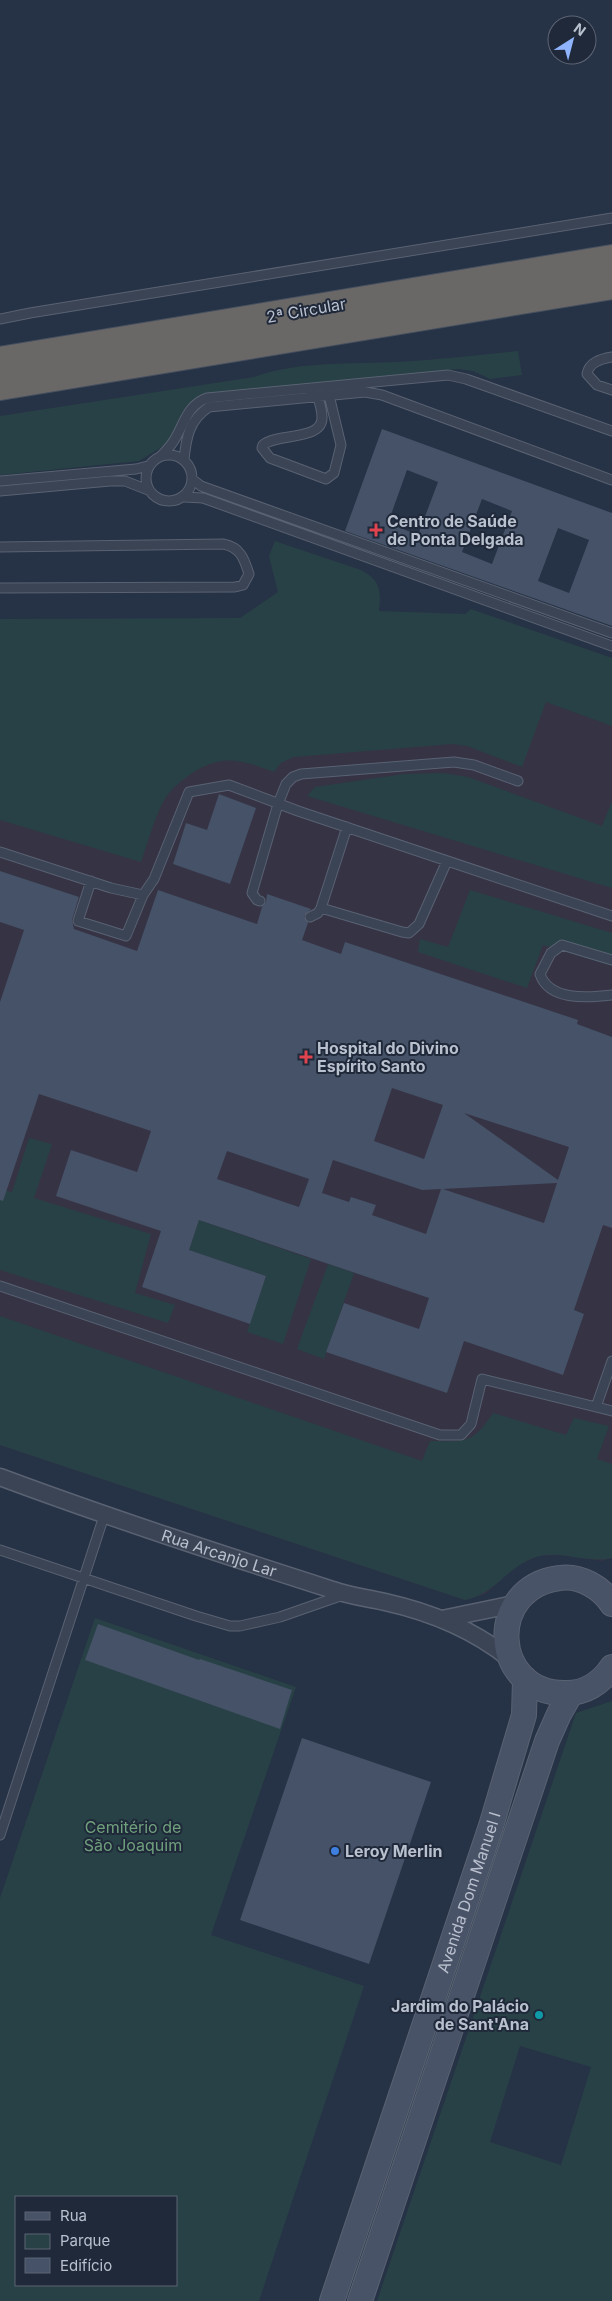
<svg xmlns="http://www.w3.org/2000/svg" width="612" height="2301" font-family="Inter,sans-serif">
<rect width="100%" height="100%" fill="#263245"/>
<!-- medical -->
<path fill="#363345" d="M0,628L612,668V1558L602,1561L560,1555L539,1556L518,1565L485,1594L465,1600L0,1445Z"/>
<!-- green -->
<path fill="#284146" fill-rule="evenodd" d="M518,351L522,375L490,379L473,371L458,369L243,393L208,394L165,445L139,461L0,475V416L254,377C298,361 352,364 399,362C438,360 478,355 518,351Z
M275,541L361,570C381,581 381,590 379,611L465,614L471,609L612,658V726L546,702L522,767L467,746L452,744L294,757L281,763L274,772C238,759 221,753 188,776C177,784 168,792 162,804C153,822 148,843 141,862L0,820V619L240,618L278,592L269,556Z
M443,773L468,777L602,826L612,801V888L307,796L315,787L404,774Z
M470,890L612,933V966L543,945L527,988L418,952L420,939L448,947Z
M29,1138L52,1144L34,1198L151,1234L135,1293L175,1305L168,1323L0,1270V1189L12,1192Z
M199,1220L311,1259L283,1344L247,1332L266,1276L189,1250Z
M328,1264L354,1273L324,1359L297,1349Z
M0,1316L422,1461L430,1441C465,1441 472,1445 493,1413L566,1435L574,1418L609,1426L597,1459L612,1464V1558C588,1564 564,1551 540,1556C509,1563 496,1595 465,1600L0,1445Z
M95,1618L296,1687L211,1935L364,1986L259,2301H0V1898ZM16,2197H176V2285H16Z
M612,1701V2301H377L576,1713ZM520,2046L591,2067L561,2165L490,2142Z"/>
<!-- building -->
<path fill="#455267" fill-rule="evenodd" d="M382,429L612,513V626L345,531ZM407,470L438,482L418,535L388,523ZM482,499L512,511L492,564L462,552ZM558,528L589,540L569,593L538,581Z
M219,794L256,808L230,884L173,864L186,823L207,830Z
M0,871L79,897L72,920L74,929L137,951L158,890L257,924L262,907L266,902L267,894L311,909L304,916L308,923L302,940L341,954L345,942L578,1020L577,1024L612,1037V1228L603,1225L574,1310L584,1314L563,1375L464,1341L447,1393L326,1352L344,1303L419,1329L429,1298L199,1220L189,1250L266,1276L250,1324L142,1287L161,1231L56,1196L71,1150L137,1172L151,1131L39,1094L3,1201L0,1200V1002L24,930L0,922ZM392,1088L443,1105L424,1159L374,1141ZM464,1113L569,1147L558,1180ZM227,1151L309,1179L299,1207L217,1179ZM333,1160L422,1190L441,1189L426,1234L372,1215L376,1205L351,1197L349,1202L322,1193ZM557,1183L544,1223L443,1189Z
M98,1624L199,1660L200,1659L292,1690L280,1729L85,1660Z
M302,1738L431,1782L369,1964L240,1920Z"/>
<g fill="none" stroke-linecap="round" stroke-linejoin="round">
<!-- service casing -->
<g stroke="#596272" stroke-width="11">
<path id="service" d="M0,319L30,313L612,218
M612,357C601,359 589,362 587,374L597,385L612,390
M316,390C318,399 322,408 322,417C323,441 276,433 263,445L262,448L270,458L326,479L334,473L341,445L328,391
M146 478a23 23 0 1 1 46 0a23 23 0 1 1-46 0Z
M161,456C167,450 172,445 176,437C185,421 188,405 207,398L448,375L466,379L612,431
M184,460C186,438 189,420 209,407L365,392L382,395L612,480
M192,479L201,486L612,633
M0,481L136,469L148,466
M0,491L110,481H125L148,490
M184,497L203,498L612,646
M0,547L223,544C240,547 244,558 249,574L243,585L235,587L0,588
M0,852L111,888L143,895L154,879L189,792L229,785L298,811L612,916
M91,881L78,921L126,936L143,895
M260,901L257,900L252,893L278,804L286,784L293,777L301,774L454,762L474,765L518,781
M321,908L402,932L409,933L419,924L447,861
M310,917L318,913L321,908L347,827
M612,960L562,945L551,953L540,974C549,1001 588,998 612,995
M0,1286L440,1435H461L471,1424L482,1379L596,1407L612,1361
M596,1407L612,1411
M0,1550L196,1616L230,1626H240L280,1617L343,1595
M0,1835L104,1516"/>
</g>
<!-- minor casing -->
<g stroke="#596272" stroke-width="19">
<g id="minor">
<path id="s1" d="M0,1477C110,1518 221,1554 333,1590C350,1596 367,1598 385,1602C430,1612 474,1630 510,1659"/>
<path d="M442,1619L515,1604"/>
</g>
</g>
<!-- secondary casing -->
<g stroke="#596272" stroke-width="26">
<g id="secondary">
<path d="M612,1604C602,1588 580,1575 560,1578C485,1587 491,1693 564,1693C584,1694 601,1683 612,1667"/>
<path id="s2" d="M332,2301L491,1826L524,1715L525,1679"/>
<path d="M360,2301L547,1741L559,1714L571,1693"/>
</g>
</g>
<!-- trunk casing -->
<g stroke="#454f5f" stroke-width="30">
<path id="trunk" d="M0,361L612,259
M0,386L612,285"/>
</g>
<!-- service -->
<use href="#service" stroke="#3b4454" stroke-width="9"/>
<!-- minor -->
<use href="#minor" stroke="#3b4454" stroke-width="16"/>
<!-- secondary -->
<use href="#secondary" stroke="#495368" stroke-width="24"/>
<!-- trunk -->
<use href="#trunk" stroke="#6a6866" stroke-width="28"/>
</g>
<!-- markers -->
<g fill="#e0444e" stroke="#1f293a" stroke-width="2">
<path d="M373.5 522.5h5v5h5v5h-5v5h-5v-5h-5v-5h5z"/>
<path d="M303.5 1049.5h5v5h5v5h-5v5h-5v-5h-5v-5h5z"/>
</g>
<circle fill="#3f7fe0" stroke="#1f293a" stroke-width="2" cx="335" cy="1851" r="5"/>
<circle fill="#0f9aa8" stroke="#1f293a" stroke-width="2" cx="539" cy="2015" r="5"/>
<g text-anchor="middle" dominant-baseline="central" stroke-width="4" stroke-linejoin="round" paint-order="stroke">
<!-- street labels -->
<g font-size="16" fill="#b9c0ce" stroke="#1f293a">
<text transform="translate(306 310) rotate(-10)">2ª Circular</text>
<text stroke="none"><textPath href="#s1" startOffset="232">Rua Arcanjo Lar</textPath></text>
<text stroke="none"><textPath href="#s2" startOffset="431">Avenida Dom Manuel I</textPath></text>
</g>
<!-- poi labels -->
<g font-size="16" font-weight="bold" fill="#b9c0ce" stroke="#1f293a" text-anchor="start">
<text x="387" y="521">Centro de Saúde<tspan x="387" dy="18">de Ponta Delgada</tspan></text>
<text x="317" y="1048">Hospital do Divino<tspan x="317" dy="18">Espírito Santo</tspan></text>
<text x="345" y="1851">Leroy Merlin</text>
<text x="529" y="2006" text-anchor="end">Jardim do Palácio<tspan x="529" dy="18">de Sant'Ana</tspan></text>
</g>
<!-- park labels -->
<g font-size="16" fill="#6fa07c" stroke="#1f293a">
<text x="133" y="1827">Cemitério de<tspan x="133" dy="18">São Joaquim</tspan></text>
</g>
</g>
<!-- legend -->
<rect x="15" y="2196" width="162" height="90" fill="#1f293a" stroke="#5d6575"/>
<rect x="25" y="2212" width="25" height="8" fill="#495368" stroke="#5d6575"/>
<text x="60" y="2221" font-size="15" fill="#b9c0ce">Rua</text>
<rect x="25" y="2234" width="25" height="15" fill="#284146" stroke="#5d6575"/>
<text x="60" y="2246" font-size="15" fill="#b9c0ce">Parque</text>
<rect x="25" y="2258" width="25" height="15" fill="#455267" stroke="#5d6575"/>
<text x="60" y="2271" font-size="15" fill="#b9c0ce">Edifício</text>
<!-- north arrow -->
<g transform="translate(572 40) rotate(36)"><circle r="24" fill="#1f293a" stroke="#5d6575"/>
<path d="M0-4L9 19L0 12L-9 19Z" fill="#8fb4fd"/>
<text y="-8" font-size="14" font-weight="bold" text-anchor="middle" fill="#b9c0ce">N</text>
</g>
</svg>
